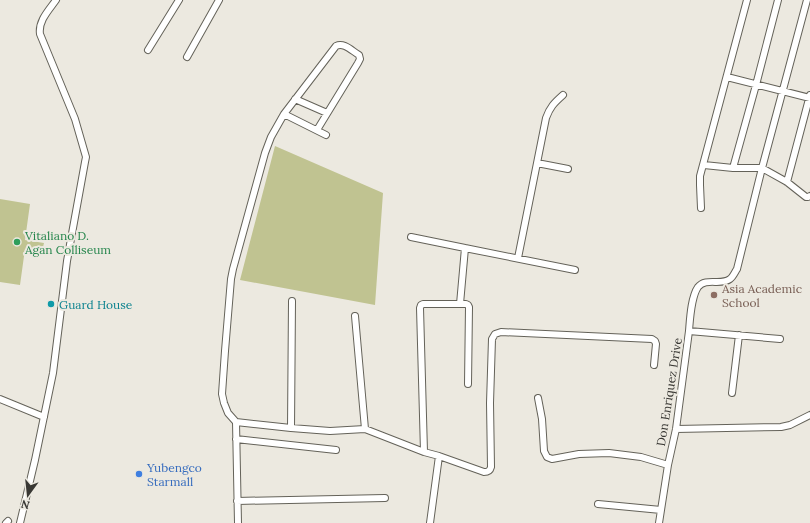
<svg xmlns="http://www.w3.org/2000/svg" width="810" height="523" font-family="Lora,serif">
<rect width="100%" height="100%" fill="#ece9e0"/>
<!-- green -->
<path fill="#c0c391" d="M275,146L383,193L375,305L240,280Z
M0,199L30,204L25,240L44,243L42,251L25,249L20,285L0,282Z"/>
<g fill="none" stroke-linecap="round" stroke-linejoin="round">
<!-- street casing -->
<g stroke="#646259" stroke-width="8">
<path id="street" d="M148,50L179,0
M187,57L219,0
M727,77L810,98
M295,99L327,113
M284,114L326,135
M537,163L568,169
M704,165L733,168H762L787,182L806,197H808L810,196
M733,168L756,85L778,0
M787,182L810,95
M701,208L700,185V176L747,0
M411,237L465,248
M518,258L546,118C550,107 554,103 563,95
M460,304L465,248L575,270
M689,331C690,319 691,297 698,287C706,277 721,286 730,279C733,277 735,272 737,269L762,168L807,0
M732,393L739,335
M538,398L542,419L544,451L547,457L552,459L579,454L609,453L641,457L668,465
M0,399L44,417
M236,422L291,428L330,431L365,429L355,316
M291,428L292,301
M365,429L424,452L439,456L484,472C488,472 490,471 491,467L490,403L492,339L495,334L501,332L652,339L655,341L656,344L654,365
M676,429L781,427L790,425L810,415
M236,439L336,450
M424,452L420,308L421,305L423,304H466L468,305L469,307L468,384
M237,501L385,498
M598,504L661,510
M6,523L8,521
M20,523L35,460L53,373L67,261L85,162L86,157L75,119L40,34C38,21 49,10 56,0
M238,523L236,422L228,413L224,403L222,394L225,351L231,279L233,269L265,153L271,137L284,114L336,46C344,42 352,51 359,55L360,59L358,63L317,130
M430,523L439,456
M659,523L668,465L676,429L689,331L780,339"/>
</g>
<!-- street -->
<use href="#street" stroke="#fff" stroke-width="6"/>
</g>
<!-- markers -->
<circle fill="#2e9e5b" stroke="#ece9e0" stroke-width="1.5" cx="17" cy="242" r="4"/>
<circle fill="#8d6e63" stroke="#ece9e0" stroke-width="1.5" cx="714" cy="295" r="4"/>
<circle fill="#0f9aa8" stroke="#ece9e0" stroke-width="1.5" cx="51" cy="304" r="4"/>
<circle fill="#3f7fe0" stroke="#ece9e0" stroke-width="1.5" cx="139" cy="474" r="4"/>
<g text-anchor="middle" dominant-baseline="central" stroke-width="4" stroke-linejoin="round" paint-order="stroke">
<!-- leisure labels -->
<g font-size="12" fill="#27864d" stroke="#ece9e0" text-anchor="start">
<text x="25" y="235">Vitaliano D.<tspan x="25" dy="14">Agan Colliseum</tspan></text>
</g>
<!-- education labels -->
<g font-size="12" fill="#785e54" stroke="#ece9e0" text-anchor="start">
<text x="722" y="288">Asia Academic<tspan x="722" dy="14">School</tspan></text>
</g>
<!-- culture labels -->
<g font-size="12" fill="#0d838f" stroke="#ece9e0" text-anchor="start">
<text x="59" y="304">Guard House</text>
</g>
<!-- street labels -->
<g font-size="12" fill="#393834" stroke="#ece9e0">
<text transform="translate(669 392) rotate(-81)">Don Enriquez Drive</text>
</g>
<!-- shop labels -->
<g font-size="12" fill="#366cbe" stroke="#ece9e0" text-anchor="start">
<text x="147" y="467">Yubengco<tspan x="147" dy="14">Starmall</tspan></text>
</g>
</g>
<!-- north arrow -->
<g transform="translate(28 495) rotate(195)" stroke="#ece9e0" stroke-width="3" paint-order="stroke">
<path d="M0-3L7 15L0 10L-7 15Z" fill="#393834"/>
<text y="-6" font-size="11" font-weight="bold" text-anchor="middle" fill="#393834">N</text>
</g>
</svg>
